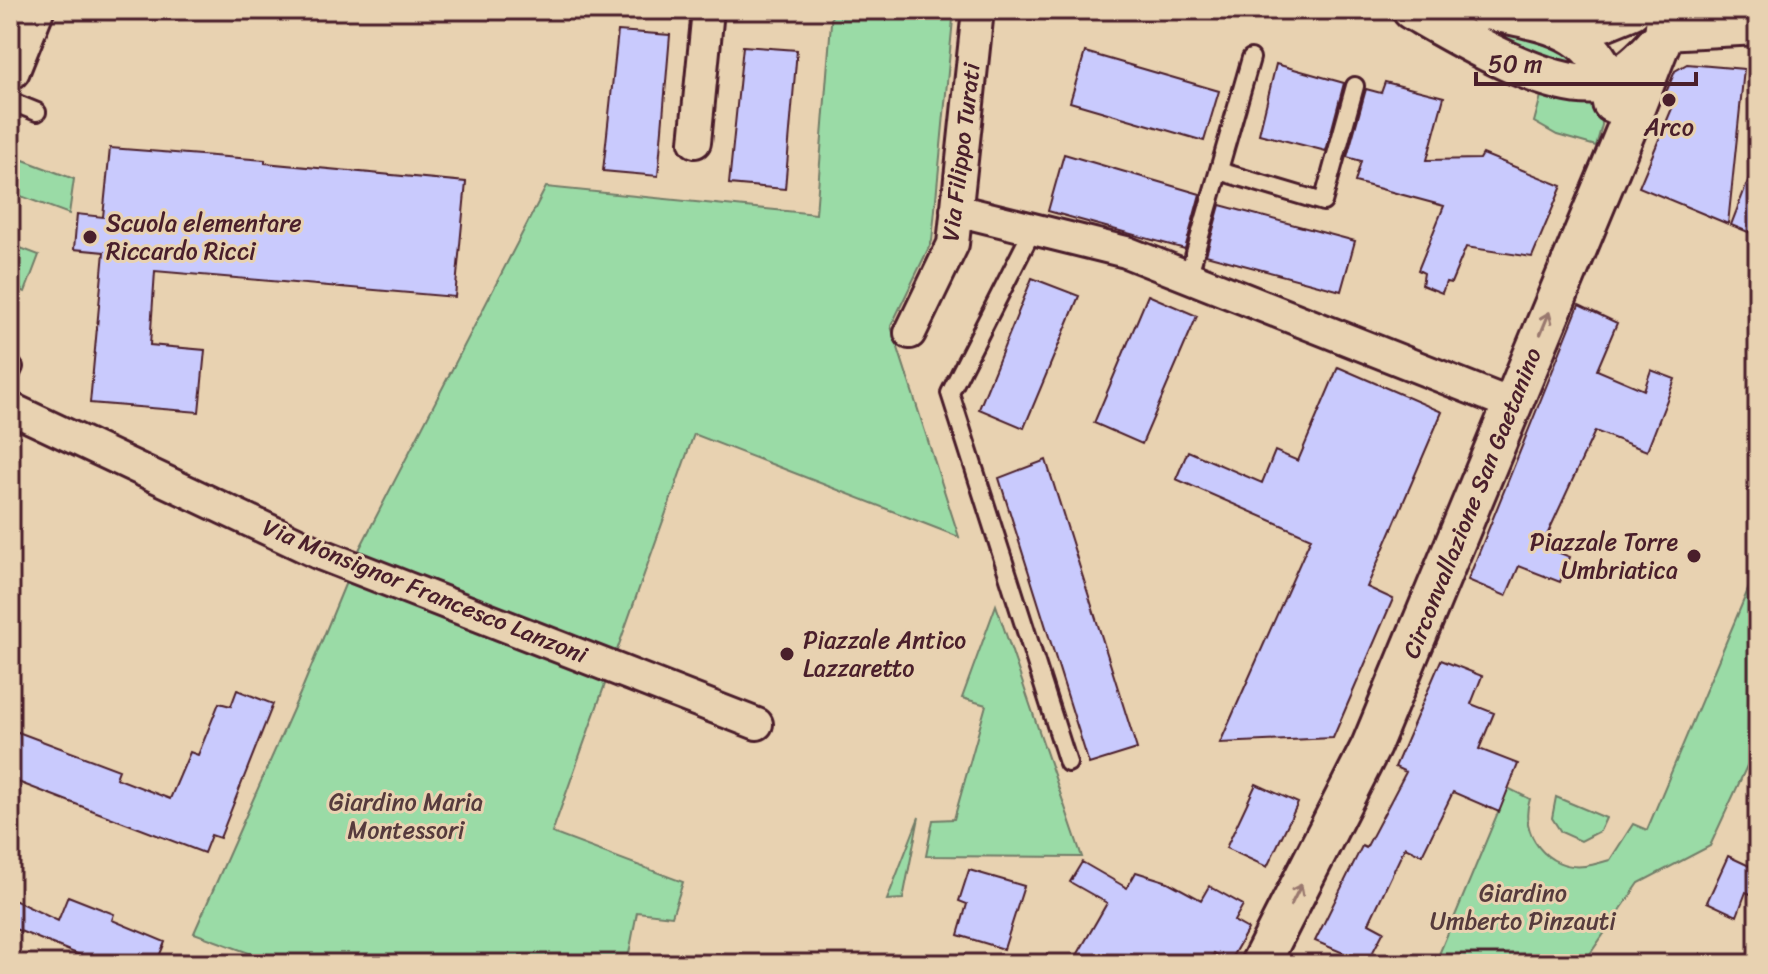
<svg xmlns="http://www.w3.org/2000/svg" width="1768" height="974" font-family="Sriracha,sans-serif">
<rect width="100%" height="100%" fill="#e8d2b1"/>
<filter id="ink" filterUnits="userSpaceOnUse"><feTurbulence type="fractalNoise" baseFrequency=".0125" numOctaves="2"/><feDisplacementMap in="SourceGraphic" scale="16" xChannelSelector="R" yChannelSelector="G"/><feConvolveMatrix kernelMatrix="1 2 1 2 8 2 1 2 1" color-interpolation-filters="sRGB"/></filter>
<g filter="url(#ink)">
<!-- green -->
<path fill="#9adba6" stroke="#727d68" stroke-width="2" d="M832,10H890L953,19L932,241L891,326L959,537L694,434L552,833L683,882L672,916L637,912L627,964H279L194,933L302,689L360,548L546,187L816,214Z
M1435,12L1564,45L1576,51L1580,74Z
M1544,85L1586,93L1601,108L1602,125L1596,146L1557,135L1534,122Z
M18,158L74,179L69,214L10,192V178Z
M10,244L39,255L25,292L10,285Z
M1758,566V742L1710,846L1639,883L1583,964H1435L1508,788L1530,799C1518,833 1547,871 1585,866C1593,865 1602,862 1610,860L1633,824L1647,830Z
M996,605L1082,857L926,856L933,820L954,819L986,705L962,698Z
M1556,797L1606,818L1600,831L1581,841L1561,832L1552,818Z
M919,817L903,899L887,900Z"/>
<!-- building -->
<path fill="#c9cafd" stroke="#4a1f2b" stroke-width="2" d="M618,31L670,35L658,176L603,171Z
M743,46L797,50L785,189L729,184Z
M1085,52L1219,91L1204,141L1070,102Z
M1276,64L1344,83L1326,151L1259,134Z
M1687,64L1744,69L1728,224L1639,187L1673,106L1662,102L1675,71Z
M1385,82L1444,97L1427,160L1480,159L1483,154L1562,186L1532,257L1466,247L1451,283L1446,282L1442,293L1422,285L1424,273L1418,270L1444,206L1355,182L1361,161L1347,157L1366,89L1381,93Z
M110,148L265,160V163L466,182L455,297L155,271L150,345L205,350L199,412L90,403L104,252L74,249L77,214L103,217Z
M1064,154L1200,194L1185,249L1048,211Z
M1756,160H1758V236L1731,225Z
M1220,205L1355,241L1341,291L1206,255Z
M1032,278L1079,296L1024,428L979,409Z
M1148,295L1197,316L1142,444L1094,423Z
M1579,305L1617,323L1597,370L1644,390L1651,370L1675,379L1647,451L1595,431L1542,546L1570,557L1560,582L1519,566L1506,596L1468,580Z
M1338,367L1442,412L1367,587L1393,599L1333,738L1220,743L1311,538L1176,479L1188,451L1262,483L1275,451L1298,461Z
M1046,460L1137,749L1089,764L999,478Z
M1441,660L1482,676L1471,704L1494,713L1479,749L1518,764L1499,812L1453,792L1422,855L1405,847L1369,923L1384,931L1367,963L1315,941L1362,846L1366,848L1406,772L1395,767Z
M237,690L273,704L220,838L211,835L204,853L10,779V729L119,770L116,778L170,799L190,752L198,755L219,703L231,706Z
M1256,784L1298,803L1267,867L1226,848Z
M1728,856L1758,870V897L1746,892L1737,916L1707,902Z
M1082,862L1127,888L1136,872L1168,882L1201,900L1209,886L1243,905L1234,921L1248,929L1229,962L1214,953L1207,964H1072L1107,903L1070,882Z
M969,870L1024,886L1004,949L958,935L967,904L959,901Z
M68,896L114,914L112,920L165,942L156,964H102L10,927V898L58,921Z"/>
<g fill="none" stroke-linecap="round" stroke-linejoin="round">
<!-- service casing -->
<g stroke="#4a1f2b" stroke-width="22">
<path id="service" d="M10,101L37,112
M1219,171L1323,202L1355,86
M1033,229L950,393L1068,763
M1189,274L1251,58
M10,376L14,367"/>
</g>
<!-- minor casing -->
<g stroke="#4a1f2b" stroke-width="36">
<path id="minor" d="M1664,34L1758,29
M695,142L708,10
M956,210L1126,252L1513,405
M910,333L953,244L978,10
M10,408L320,554L757,724"/>
</g>
<!-- tertiary casing -->
<g stroke="#4a1f2b" stroke-width="44">
<path id="tertiary" d="M1412,10C1454,34 1563,101 1610,81C1629,73 1645,57 1658,42
M1487,10C1550,23 1603,28 1612,103
M1554,24L1604,21L1631,10
M10,70L34,10
M1260,964L1371,746L1630,121L1664,34L1667,10"/>
</g>
<!-- service -->
<use href="#service" stroke="#e8d2b1" stroke-width="16"/>
<!-- minor -->
<use href="#minor" stroke="#e8d2b1" stroke-width="30"/>
<!-- tertiary -->
<use href="#tertiary" stroke="#e8d2b1" stroke-width="38"/>
</g>
<!-- one-way arrows -->
<defs><path id="oneway-shaft" d="M-6 0H5M1.5-3L5.5 0L1.5 3" fill="none" stroke-width="1.6" stroke-linecap="round" stroke-linejoin="round" transform="scale(2)"/></defs>
<g stroke="#99786e">
<use href="#oneway-shaft" transform="translate(1545 323) rotate(-68)"/>
<use href="#oneway-shaft" transform="translate(1296 895) rotate(-63)"/>
</g>
</g>
<!-- markers -->
<g fill="#4a1f2b" stroke="#e8d2b1" stroke-width="3">
<circle cx="1669" cy="100" r="8"/>
<circle cx="90" cy="237" r="8"/>
<circle cx="1694" cy="556" r="8"/>
<circle cx="787" cy="654" r="8"/>
</g>
<g text-anchor="middle" dominant-baseline="central" stroke-width="6" stroke-linejoin="round" paint-order="stroke">
<!-- poi labels -->
<g font-size="24" fill="#4a1f2b" stroke="#e8d2b1" text-anchor="start">
<text x="1669" y="127" text-anchor="middle">Arco</text>
<text x="106" y="223">Scuola elementare<tspan x="106" dy="28">Riccardo Ricci</tspan></text>
<text x="1678" y="542" text-anchor="end">Piazzale Torre<tspan x="1678" dy="28">Umbriatica</tspan></text>
<text x="803" y="640">Piazzale Antico<tspan x="803" dy="28">Lazzaretto</tspan></text>
</g>
<!-- street labels -->
<g font-size="24" fill="#4a1f2b" stroke="#e8d2b1">
<text transform="translate(961 152) rotate(-83)">Via Filippo Turati</text>
<text transform="translate(1472 503) rotate(-68)">Circonvallazione San Gaetanino</text>
<text transform="translate(425 591) rotate(22)">Via Monsignor Francesco Lanzoni</text>
</g>
<!-- park labels -->
<g font-size="24" fill="#563b3d" stroke="#e8d2b1">
<text x="406" y="802">Giardino Maria<tspan x="406" dy="28">Montessori</tspan></text>
<text x="1523" y="893">Giardino<tspan x="1523" dy="28">Umberto Pinzauti</tspan></text>
</g>
</g>
<!-- margin -->
<rect width="1768" height="974" fill="none" stroke="#e8d2b1" stroke-width="40"/>
<rect x="20" y="20" width="1728" height="934" fill="none" stroke="#4a1f2b" stroke-width="3" filter="url(#ink)"/>
<!-- scale -->
<path d="M1476 72v12h220v-12" fill="none" stroke="#4a1f2b" stroke-width="4"/>
<text x="1488" y="72" font-size="24" fill="#4a1f2b" stroke="#e8d2b1" stroke-width="6" paint-order="stroke">50 m</text>
</svg>
